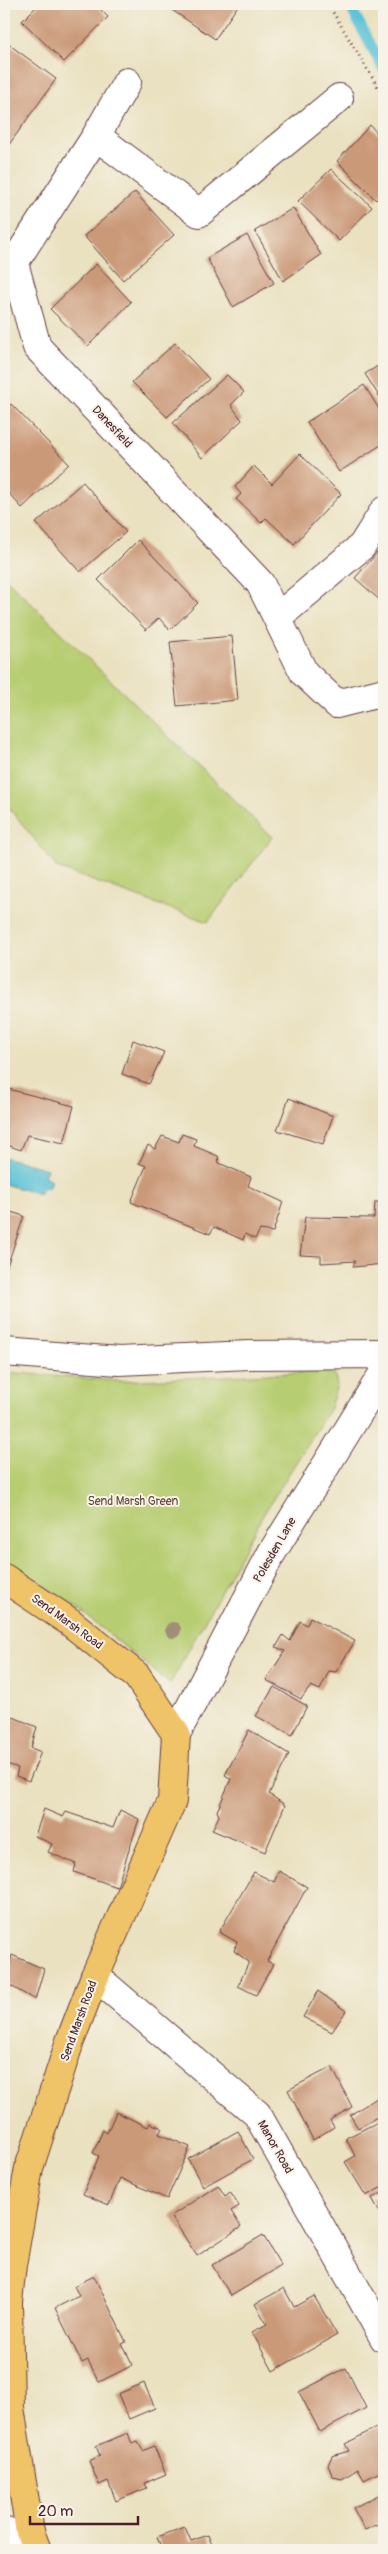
<svg xmlns="http://www.w3.org/2000/svg" width="388" height="2554" font-family="Pangolin,sans-serif">
<rect width="100%" height="100%" fill="#f7f3e8"/>
<filter id="ink" filterUnits="userSpaceOnUse"><feTurbulence type="fractalNoise" baseFrequency=".02" numOctaves="2"/><feDisplacementMap in="SourceGraphic" scale="10" xChannelSelector="R" yChannelSelector="G"/><feConvolveMatrix kernelMatrix="1 2 1 2 8 2 1 2 1" color-interpolation-filters="sRGB"/></filter>
<filter id="wash" filterUnits="userSpaceOnUse"><feTurbulence type="fractalNoise" baseFrequency=".0096" numOctaves="4" result="noise"/><feDisplacementMap in="SourceGraphic" scale="20" xChannelSelector="R" yChannelSelector="G"/><feGaussianBlur stdDeviation="1.12" result="paint"/><feColorMatrix in="noise" values="0 0 0 0 0 0 0 0 0 0 0 0 0 0 0 0 0 1.4 0 .05"/><feComposite in="paint" operator="in"/></filter>
<g filter="url(#wash)">
<rect width="100%" height="100%" fill="#eae1c0"/>
<!-- green -->
<path fill="#b7cd72" stroke="#80764e" d="M4,577L272,837L208,922L57,868L4,801Z
M334,1371L337,1385L330,1408L263,1515L170,1684L77,1608L4,1558V1372L119,1381Z"/>
<!-- water -->
<path fill="#5bc3d7" stroke="#527181" d="M4,1157L47,1169L44,1176L51,1180L48,1189L42,1187L40,1194L4,1184Z"/>
<g fill="none" stroke-linecap="round" stroke-linejoin="round">
<!-- stream -->
<path stroke="#5bc3d7" stroke-width="11" d="M349,4L384,70"/>
</g>
<g id="blocks">
<!-- building -->
<path fill="#ca9978" d="M39,4H95L108,17L64,62L22,21Z
M163,4H239L215,39Z
M7,43L56,79L8,146L4,143V48Z
M370,125L384,141V191L376,200L337,161Z
M331,169L372,207L339,241L298,201Z
M135,192L174,235L123,280L84,236Z
M293,208L321,255L283,281L255,231Z
M247,235L274,283L233,307L207,258Z
M96,264L131,302L88,346L50,309Z
M175,343L209,379L167,417L132,382Z
M384,362V404L365,374Z
M227,375L244,392L231,405L242,420L202,458L173,423Z
M364,385L384,417V443L339,472L307,422Z
M11,404L69,464L22,508L4,488V411Z
M300,454L341,494L294,544L266,518L261,523L236,499L241,494L235,487L254,466L272,484Z
M83,482L126,532L80,572L36,523Z
M138,540L198,603L170,630L159,618L146,630L98,580Z
M384,545V604L355,578Z
M232,636L238,700L177,706L170,642Z
M133,1040L164,1052L149,1084L122,1074Z
M4,1088L74,1106L64,1143L27,1135L21,1150L4,1144Z
M289,1098L333,1116L323,1144L277,1130Z
M182,1134L196,1139L194,1146L218,1156L219,1163L251,1177L248,1186L283,1202L273,1232L260,1230L255,1239L245,1234L243,1240L214,1227L210,1234L131,1202L146,1166L139,1163L148,1145L155,1149L162,1136L179,1142Z
M375,1202H384V1264L353,1267L355,1261L321,1263V1256L300,1255L305,1217L374,1218Z
M4,1210L24,1216L4,1275Z
M310,1617L355,1641L336,1672L329,1671L320,1690L311,1686L301,1699L266,1680L285,1651L276,1647L283,1635L290,1641L300,1621L307,1625Z
M274,1687L307,1706L292,1735L256,1716Z
M4,1713L37,1727L31,1748L41,1752L29,1781L16,1776L18,1768L4,1763Z
M249,1730L289,1754L269,1794L285,1805L265,1852L212,1830L219,1816L217,1811L231,1779L225,1775Z
M44,1809L63,1817L66,1812L113,1828L120,1810L139,1819L117,1887L74,1872L76,1864L48,1852L52,1844L35,1836Z
M279,1871L307,1887L267,1961L273,1964L256,1995L238,1986L249,1962L234,1951L237,1942L219,1932L254,1872L274,1882Z
M12,1955L44,1969L35,2000L4,1982Z
M318,1991L346,2011L332,2032L303,2017Z
M332,2067L352,2107L330,2120L334,2127L313,2140L288,2090Z
M380,2096L384,2103V2113L358,2128L350,2115Z
M116,2112L148,2127L150,2123L162,2128L159,2134L190,2147L167,2199L120,2178L109,2205L83,2194L99,2156L93,2153L103,2130L107,2133Z
M384,2119V2186L366,2196L345,2162L355,2156L346,2138Z
M238,2131L253,2159L203,2187L188,2159Z
M218,2185L225,2196L230,2192L239,2206L231,2211L241,2227L197,2256L171,2216Z
M384,2192V2220L372,2198Z
M263,2235L281,2266L231,2296L212,2265Z
M94,2276L126,2342L122,2344L133,2365L99,2382L88,2360L82,2363L55,2308L79,2296L74,2286Z
M284,2288L294,2307L314,2296L337,2335L273,2371L252,2332L267,2324L255,2304Z
M346,2368L366,2408L320,2432L299,2392Z
M144,2383L155,2408L129,2419L118,2394Z
M383,2424L384,2470L364,2480L358,2469L342,2479L333,2477L328,2465L332,2456L349,2451L345,2444Z
M128,2433L132,2444L138,2442L143,2451L154,2446L166,2474L145,2483L147,2488L116,2501L108,2481L99,2485L89,2461L100,2456L96,2446Z
M384,2492V2521L365,2530L353,2508Z
M185,2527L191,2541L208,2535L214,2550H162L157,2537Z"/>
</g>
</g>
<g filter="url(#ink)">
<use href="#blocks" fill-opacity="0" stroke="#623c41" stroke-width="1"/>
<g fill="none" stroke-linecap="round" stroke-linejoin="round">
<!-- minor casing -->
<g stroke="#623c41" stroke-width="30">
<path id="minor" d="M127,82L96,136L14,263L37,347L260,583L304,673L337,704L384,692
M96,136L199,213L339,98
M278,617L362,546L384,511
M4,1352L119,1361L249,1355L384,1354
M176,1734L271,1554L384,1372
M95,1976L257,2114L384,2338
M4,2533L30,2532"/>
</g>
<!-- major casing -->
<g stroke="#623c41" stroke-width="30">
<path id="major" d="M4,1578L70,1622L137,1676L176,1734L172,1801L95,1976L70,2041L29,2168L12,2265L8,2302L10,2408L30,2532L37,2550"/>
</g>
<!-- path -->
<path stroke="#623c41" stroke-width="3" stroke-dasharray="1 4" stroke-linecap="butt" d="M328,4L384,97"/>
<!-- minor -->
<use href="#minor" stroke="#fff" stroke-width="28"/>
<!-- major -->
<use href="#major" stroke="#efc469" stroke-width="28"/>
</g>
<!-- trees -->
<circle fill="#a18e78" cx="173" cy="1630" r="8"/>
</g>
<g text-anchor="middle" dominant-baseline="central" stroke-width="4" stroke-linejoin="round" paint-order="stroke">
<!-- street labels -->
<g font-size="12" fill="#4a1f2b" stroke="#f7f3e8">
<text transform="translate(112 427) rotate(47)">Danesfield</text>
<text transform="translate(275 1550) rotate(-60)">Polesden Lane</text>
<text transform="translate(67 1622) rotate(36)">Send Marsh Road</text>
<text transform="translate(79 2021) rotate(-70)">Send Marsh Road</text>
<text transform="translate(275 2147) rotate(60)">Manor Road</text>
</g>
<!-- park labels -->
<g font-size="12" fill="#654a3d" stroke="#f7f3e8">
<text x="133" y="1501">Send Marsh Green</text>
</g>
</g>
<!-- margin -->
<rect width="388" height="2554" fill="none" stroke="#f7f3e8" stroke-width="20"/>
<!-- scale -->
<path d="M30 2516v8h108v-8" fill="none" stroke="#4a1f2b" stroke-width="2.5"/>
<text x="38" y="2516" font-size="15" fill="#4a1f2b" stroke="#f7f3e8" stroke-width="4" paint-order="stroke">20 m</text>
</svg>
